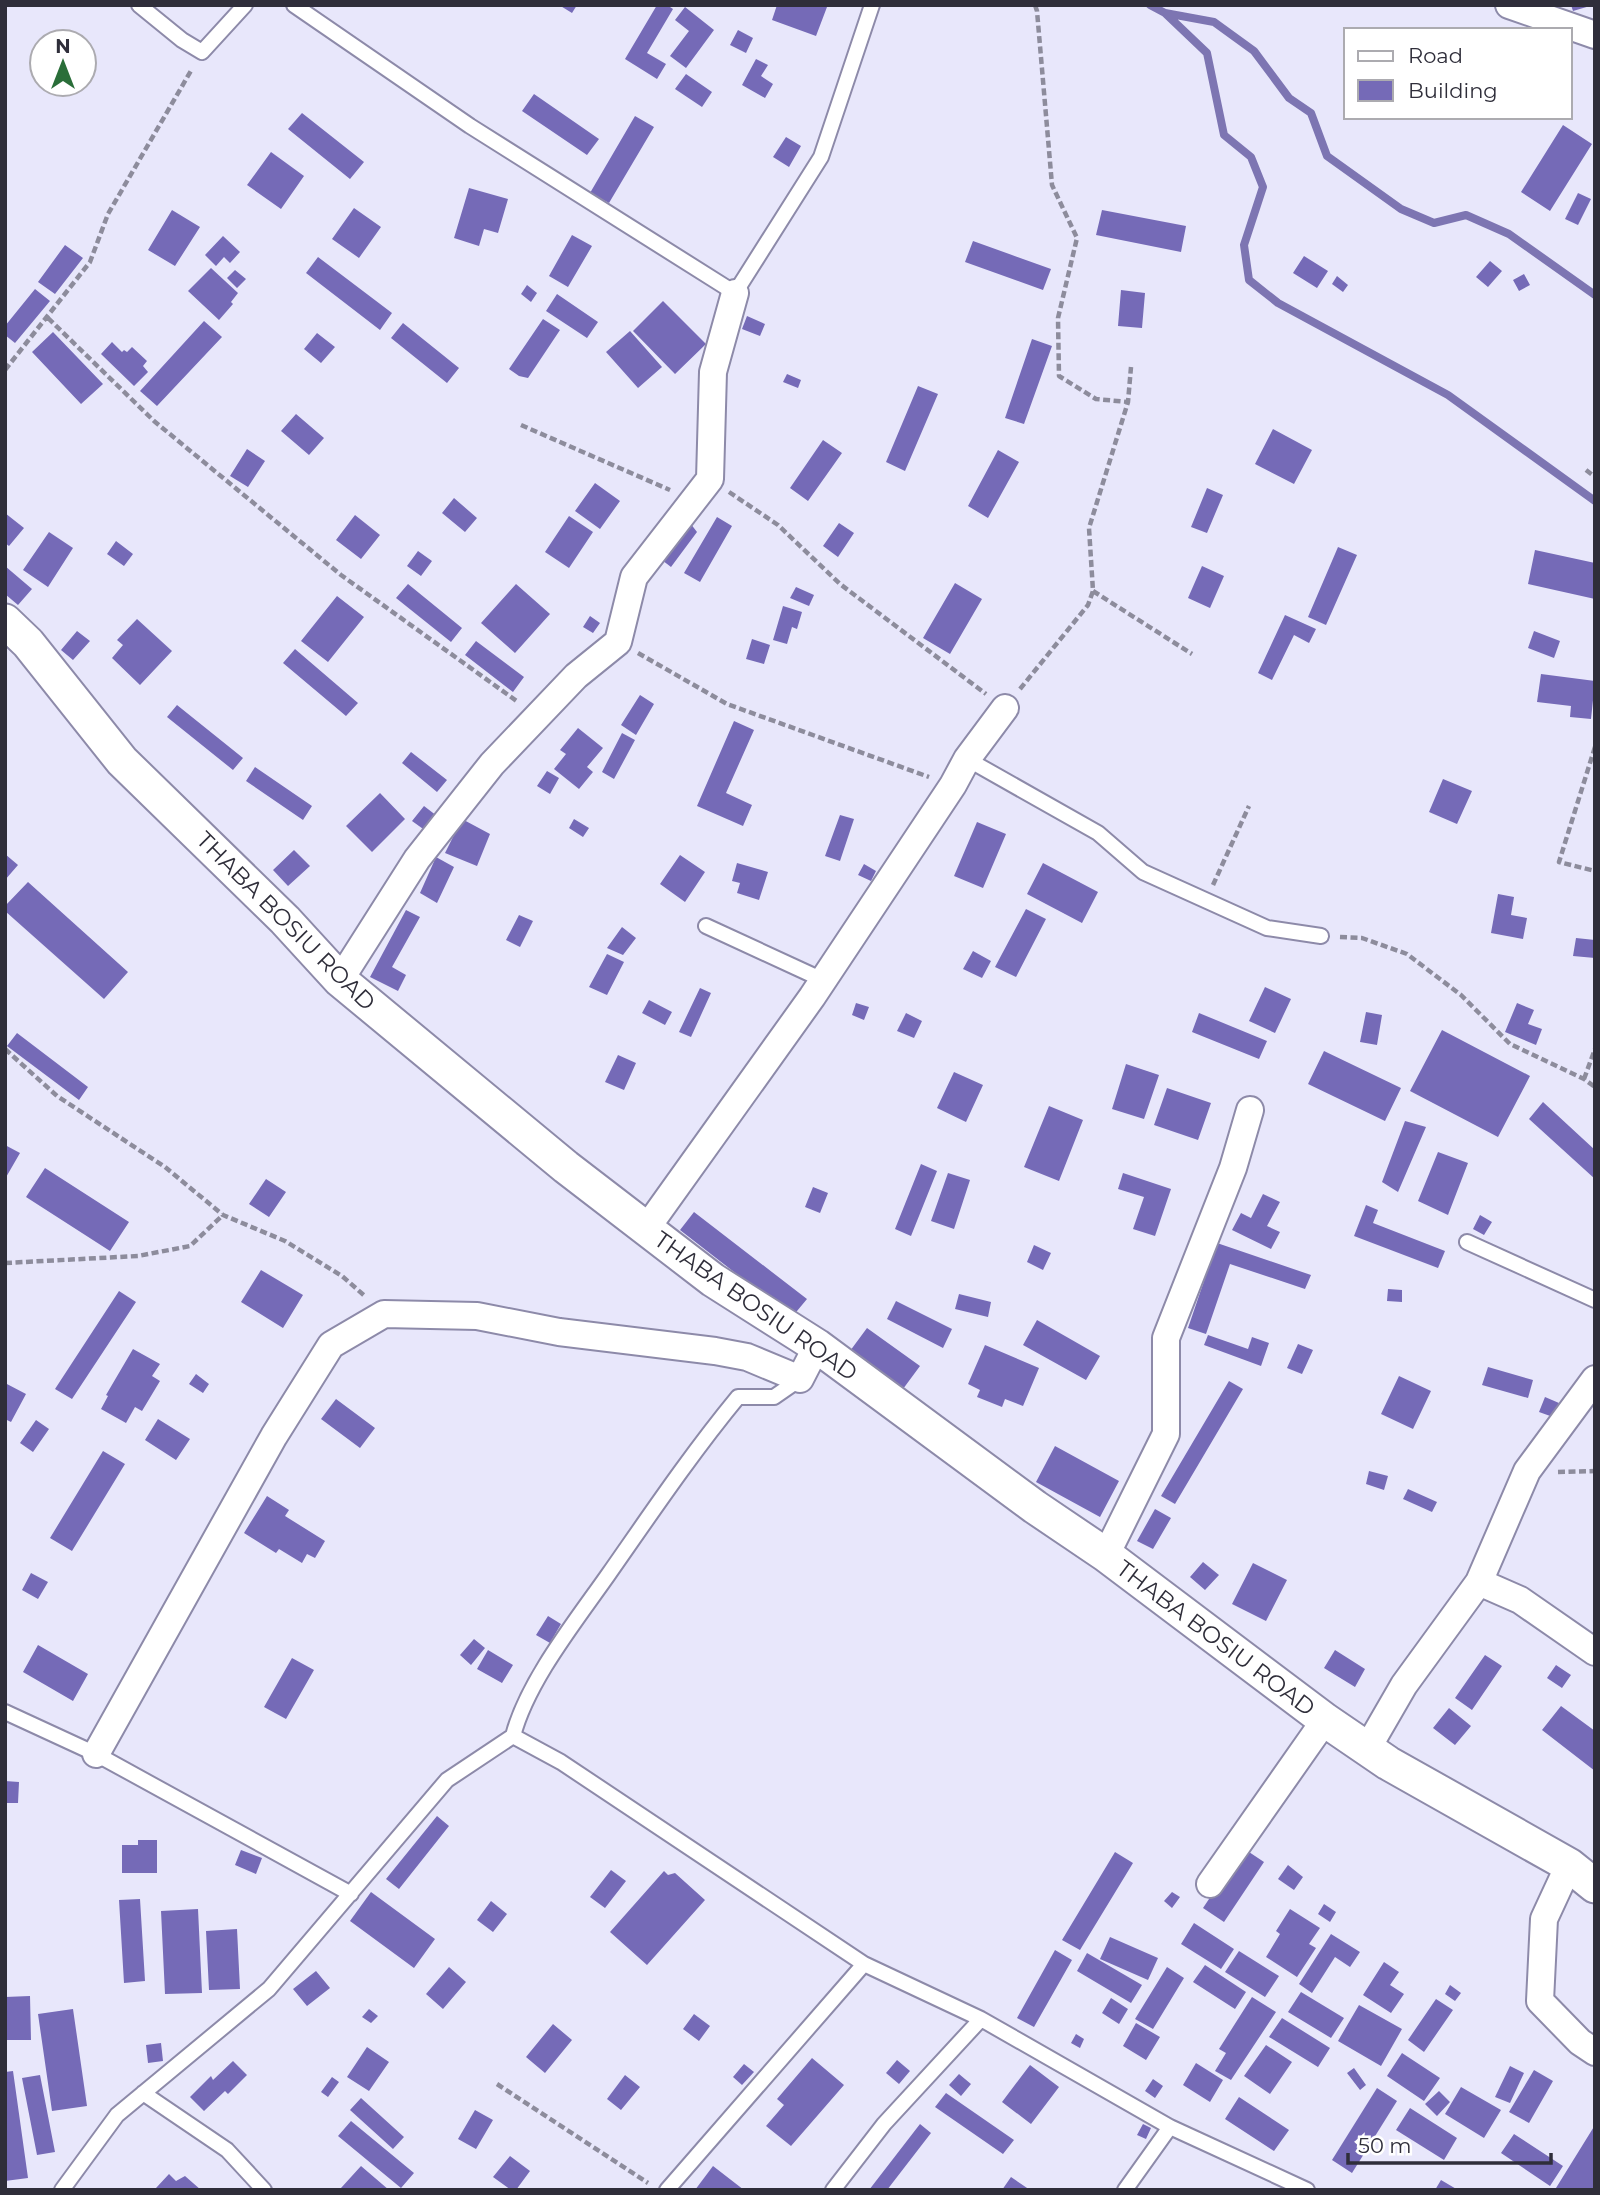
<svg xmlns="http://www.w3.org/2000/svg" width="1600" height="2195" font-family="Montserrat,sans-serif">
<rect width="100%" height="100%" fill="#e8e7fb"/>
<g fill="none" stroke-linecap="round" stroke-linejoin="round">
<!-- stream -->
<path stroke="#7d75b2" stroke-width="8" d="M1150,5L1165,13L1214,22L1254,51L1289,98L1311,113L1327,156L1401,209L1434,223L1466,215L1509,234L1595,295
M1165,13L1207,53L1224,135L1251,157L1263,187L1244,245L1249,280L1278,303L1448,395L1595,501"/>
</g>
<!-- building -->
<path fill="#756ab7" d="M559,5H577L572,13Z
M657,5H667L673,9L647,53L666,64L657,79L625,59Z
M777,5H824L827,7L816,36L772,20Z
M1571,5H1590V6L1573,11Z
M685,7L714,30L686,68L670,56L689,31L675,20Z
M738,30L753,38L746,53L730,45Z
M756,59L768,65L761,76L773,84L765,98L742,85Z
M686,74L712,92L702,107L675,89Z
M534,94L599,139L587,155L522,111Z
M302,113L364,162L350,179L288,129Z
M635,116L654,127L609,203L590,193Z
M1563,125L1592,144L1550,211L1521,192Z
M786,137L801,146L789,167L773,157Z
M271,152L304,176L281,209L247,185Z
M469,188L508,199L498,233L484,229L479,246L454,238Z
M1578,193L1591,199L1578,225L1565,219Z
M354,208L381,227L359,258L332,239Z
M172,210L200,227L175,266L148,250Z
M1102,210L1186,226L1181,252L1096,235Z
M572,235L592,246L568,287L549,276Z
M223,236L240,252L230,263L224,257L216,266L205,255Z
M973,241L1051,269L1043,290L965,262Z
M65,245L83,258L55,294L38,282Z
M1304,256L1328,271L1317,288L1293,273Z
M318,257L392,313L380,330L306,273Z
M1490,261L1502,271L1488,287L1476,277Z
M211,268L238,293L231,302L233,304L219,320L188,291Z
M235,270L246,279L237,288L227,278Z
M1524,274L1530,285L1519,291L1513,280Z
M1337,276L1348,285L1343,292L1332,284Z
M527,285L537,293L531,302L521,294Z
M35,289L50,301L15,343L5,335V326Z
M1121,290L1145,293L1142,328L1118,326Z
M557,294L598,322L587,338L546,311Z
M663,301L706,344L675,374L633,331Z
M747,316L765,324L760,336L742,329Z
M543,319L560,330L528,378L519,376L509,369Z
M204,321L222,337L157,406L140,391Z
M403,323L459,368L447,383L391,338Z
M630,331L662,367L638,388L606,352Z
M53,332L103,384L81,404L32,352Z
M317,333L335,347L321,363L304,349Z
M1032,339L1052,346L1024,424L1005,418Z
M112,342L122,352L124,350L127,352L132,347L147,361L143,366L148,372L134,386L101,354Z
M787,374L801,380L798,388L783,382Z
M918,386L938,394L905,471L886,462Z
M296,414L324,438L309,455L281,431Z
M1273,429L1312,450L1294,484L1255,464Z
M823,440L842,453L808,501L790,488Z
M247,449L265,461L248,487L230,476Z
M998,450L1019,462L988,518L968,506Z
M595,483L620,501L600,529L575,511Z
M1207,488L1223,495L1207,533L1191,527Z
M454,498L477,518L465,532L442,513Z
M5,513L24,528L9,546L5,543Z
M355,515L380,535L361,559L336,540Z
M569,516L593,532L569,568L545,552Z
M717,517L732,526L700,582L684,573Z
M687,519L697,532L671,567L658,557Z
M839,523L854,533L838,557L823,546Z
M49,532L73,548L48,587L23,570Z
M116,541L133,554L124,566L107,554Z
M1338,547L1357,555L1326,625L1308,617Z
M1535,550L1595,563V599L1528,584Z
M418,551L432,561L421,576L407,566Z
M5,566L32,589L18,605L5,594Z
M1202,566L1224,576L1210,608L1188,598Z
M955,583L982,599L950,654L923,638Z
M408,584L462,628L451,642L396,598Z
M516,584L550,614L515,653L481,623Z
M796,587L814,595L809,606L790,598Z
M337,596L364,617L328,662L301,641Z
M783,606L802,612L797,629L792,627L787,644L773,640Z
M1285,615L1316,629L1309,643L1294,635L1272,680L1258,673Z
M590,616L600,623L593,633L583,627Z
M137,619L172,651L140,685L112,658L123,645L117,640Z
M77,631L90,641L73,660L61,650Z
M1534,631L1560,641L1554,658L1528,648Z
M752,639L770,645L764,664L746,659Z
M476,641L524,677L513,692L465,655Z
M295,649L358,703L346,716L283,663Z
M1541,674L1595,681L1591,719L1570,717L1571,706L1537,702Z
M640,695L654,704L636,735L621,725Z
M177,705L243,758L233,770L167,717Z
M734,721L754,730L726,793L752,805L743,826L697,806Z
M578,728L603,748L587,767L593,772L579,789L554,769L566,754L560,750Z
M622,733L635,740L614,779L602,772Z
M411,752L447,780L437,792L402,763Z
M255,767L312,806L303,820L246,781Z
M547,771L559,778L550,794L537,786Z
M1443,779L1472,791L1457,824L1429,812Z
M380,793L405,819L372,852L346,826Z
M424,806L437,816L426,831L412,821Z
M840,815L854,819L840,861L825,856Z
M462,819L490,834L477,866L445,853Z
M574,819L589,828L583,837L569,828Z
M977,822L1006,834L983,888L954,876Z
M294,850L310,866L288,886L273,870Z
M5,854L18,865L5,880Z
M680,855L705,872L685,902L660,884Z
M436,857L454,867L437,903L420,893Z
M737,863L768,872L759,900L737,893L740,883L732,881Z
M1043,863L1098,892L1082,923L1027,894Z
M864,864L876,871L871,881L858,875Z
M28,882L128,972L104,999L5,911V906Z
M1498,894L1514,897L1511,915L1527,918L1523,939L1491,933Z
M1026,909L1046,919L1016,977L995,967Z
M406,910L420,917L392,967L406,975L398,991L370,977Z
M519,915L533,921L520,947L506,940Z
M622,927L636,938L623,955L607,948Z
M1576,938L1595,940V958L1573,956Z
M973,951L991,961L982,978L963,969Z
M607,954L624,962L607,995L589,987Z
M1265,987L1291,999L1275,1033L1249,1021Z
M700,988L711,993L691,1037L679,1032Z
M649,1000L672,1012L665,1025L642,1013Z
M856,1003L869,1007L864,1020L852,1015Z
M1517,1003L1534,1010L1528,1024L1542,1029L1536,1045L1505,1032Z
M1366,1012L1382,1015L1377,1045L1360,1042Z
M906,1013L922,1021L914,1038L897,1031Z
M1199,1013L1267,1041L1259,1059L1192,1032Z
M1442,1030L1530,1076L1498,1137L1410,1091Z
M17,1033L88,1087L79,1100L7,1046Z
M1324,1051L1401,1088L1385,1121L1308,1084Z
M618,1055L636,1063L624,1090L605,1082Z
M1126,1064L1159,1075L1144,1119L1112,1109Z
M954,1072L983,1085L966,1122L937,1108Z
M1167,1088L1211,1103L1198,1140L1154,1125Z
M1543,1102L1595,1150V1179L1529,1119Z
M1049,1106L1083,1120L1059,1181L1024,1167Z
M1405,1121L1426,1127L1398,1192L1382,1182Z
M5,1145L20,1153L5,1179Z
M1438,1152L1468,1163L1448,1215L1418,1201Z
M921,1164L937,1171L911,1236L895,1229Z
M45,1168L129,1222L110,1251L26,1197Z
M948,1173L970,1180L954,1229L931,1221Z
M1123,1173L1171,1189L1155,1236L1133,1229L1144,1197L1118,1189Z
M266,1179L286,1192L269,1217L249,1204Z
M813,1187L828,1193L820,1213L805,1207Z
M1263,1194L1280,1202L1267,1226L1280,1232L1271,1249L1232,1230L1241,1213L1251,1218Z
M1366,1205L1378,1210L1373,1223L1445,1251L1438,1268L1354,1236Z
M694,1212L807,1299L792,1317L680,1230Z
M1480,1215L1492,1222L1484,1235L1473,1229Z
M1217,1243L1311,1275L1305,1289L1230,1264L1206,1334L1188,1328Z
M1034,1245L1051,1253L1043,1270L1027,1262Z
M261,1270L303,1295L283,1328L241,1302Z
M1388,1289L1402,1290V1302L1387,1301Z
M119,1291L136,1302L72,1399L55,1389Z
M959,1294L991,1302L988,1317L955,1309Z
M896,1301L952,1329L943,1348L887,1319Z
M1037,1320L1100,1356L1086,1380L1023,1345Z
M867,1328L920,1366L903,1389L850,1351Z
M1208,1335L1248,1349L1252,1337L1269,1343L1261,1366L1204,1345Z
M1298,1344L1313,1350L1302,1374L1287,1368Z
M985,1345L1039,1368L1023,1406L1005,1399L1002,1407L977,1397L980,1390L968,1384Z
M133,1349L160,1364L152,1376L160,1381L142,1411L135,1407L126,1423L101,1409L108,1396L106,1395Z
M1488,1367L1533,1380L1528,1398L1482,1385Z
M196,1374L209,1384L203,1393L189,1384Z
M1399,1376L1431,1391L1413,1429L1381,1414Z
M1229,1381L1243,1389L1175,1504L1161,1496Z
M5,1383L26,1394L11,1422L5,1419Z
M1545,1397L1559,1403L1553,1417L1539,1412Z
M336,1399L375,1428L360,1448L321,1419Z
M158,1419L190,1439L176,1460L145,1440Z
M36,1420L49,1429L33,1452L20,1443Z
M1055,1446L1119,1481L1100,1517L1036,1482Z
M103,1451L125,1464L72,1551L50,1538Z
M1369,1471L1388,1476L1384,1490L1366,1484Z
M1408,1489L1437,1502L1432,1512L1403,1499Z
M267,1496L289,1510L285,1516L325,1541L315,1558L307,1554L302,1563L279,1549L276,1553L244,1533Z
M1155,1509L1171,1518L1153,1549L1137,1541Z
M1203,1562L1219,1575L1205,1590L1190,1577Z
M1253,1563L1287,1580L1266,1621L1232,1604Z
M31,1573L48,1582L38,1599L22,1590Z
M548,1616L561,1624L550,1643L536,1635Z
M474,1639L485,1648L471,1665L460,1655Z
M38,1645L88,1674L73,1701L23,1672Z
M488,1650L513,1665L502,1683L477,1669Z
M1335,1650L1365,1669L1355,1687L1324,1668Z
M1485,1655L1502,1666L1472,1710L1455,1698Z
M292,1658L314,1670L286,1719L264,1707Z
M1556,1665L1571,1675L1562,1688L1547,1678Z
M1561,1706L1595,1731V1771L1542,1730Z
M1449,1708L1471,1726L1455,1745L1433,1728Z
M5,1781L19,1782L18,1803H5Z
M437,1816L449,1826L399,1889L386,1879Z
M138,1840H157V1873H122V1845H138Z
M1243,1848L1264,1862L1224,1922L1203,1908Z
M241,1850L262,1858L256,1874L235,1865Z
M1115,1852L1133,1863L1080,1950L1062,1940Z
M1288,1865L1303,1877L1294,1890L1278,1879Z
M611,1870L626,1881L605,1908L590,1897Z
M664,1871L668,1875L675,1873L705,1900L647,1965L610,1932Z
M371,1892L435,1939L414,1968L350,1921Z
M1172,1892L1180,1897L1172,1908L1164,1901Z
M140,1899L145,1981L124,1983L119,1900Z
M491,1901L507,1914L493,1932L477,1920Z
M1324,1904L1336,1912L1330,1922L1318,1914Z
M198,1909L202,1993L165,1994L161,1911Z
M1290,1909L1320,1928L1309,1944L1316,1948L1297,1977L1266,1957L1280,1934L1276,1931Z
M1194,1923L1234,1949L1221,1969L1181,1944Z
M237,1929L240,1989L209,1990L206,1931Z
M1331,1934L1360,1952L1350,1967L1335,1957L1312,1993L1299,1984Z
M1110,1937L1158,1958L1148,1980L1100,1959Z
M1055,1950L1072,1960L1034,2027L1017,2018Z
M1239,1951L1279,1976L1265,1997L1225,1972Z
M1087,1953L1142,1985L1131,2003L1077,1971Z
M1384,1962L1399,1972L1390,1985L1404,1994L1391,2013L1363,1995Z
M1205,1965L1246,1992L1235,2009L1193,1982Z
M449,1967L466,1982L443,2009L426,1994Z
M1167,1967L1184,1978L1153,2029L1135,2019Z
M316,1971L330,1988L307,2006L293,1989Z
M1450,1985L1461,1993L1455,2001L1445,1994Z
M1301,1992L1344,2018L1331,2038L1288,2012Z
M30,1996L31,2040H5V1997Z
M1252,1997L1276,2012L1231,2080L1215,2071L1226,2053L1219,2049Z
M1111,1998L1128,2009L1119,2024L1102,2013Z
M1436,1999L1453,2010L1424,2052L1408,2040Z
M1359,2005L1402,2029L1381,2066L1338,2041Z
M73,2009L87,2106L52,2111L38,2014Z
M369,2009L378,2016L371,2023L362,2017Z
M694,2014L710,2026L699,2041L683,2029Z
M1282,2018L1330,2048L1318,2067L1269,2037Z
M1136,2023L1160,2037L1146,2060L1123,2046Z
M553,2024L572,2040L545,2073L526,2057Z
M1076,2034L1084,2039L1080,2048L1071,2043Z
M161,2043L163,2061L148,2063L146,2045Z
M1266,2045L1292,2062L1270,2094L1244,2076Z
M367,2047L389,2062L369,2091L347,2077Z
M1402,2053L1440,2078L1424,2101L1387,2076Z
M812,2058L844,2085L791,2146L766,2126L784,2105L777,2099Z
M897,2060L910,2071L899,2084L886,2073Z
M233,2061L247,2075L228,2094L225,2091L204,2111L190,2097L211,2076L213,2080Z
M1196,2063L1223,2080L1210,2102L1183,2085Z
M744,2064L754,2072L742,2085L733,2077Z
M1030,2065L1059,2087L1031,2124L1002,2102Z
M1510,2066L1524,2073L1510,2103L1495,2097Z
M1354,2068L1366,2085L1360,2090L1347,2073Z
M1534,2070L1553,2081L1529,2123L1509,2112Z
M13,2071L28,2178L5,2181V2072Z
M959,2074L971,2084L961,2096L949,2085Z
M40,2075L55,2152L37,2155L22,2078Z
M625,2075L640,2087L621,2110L607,2099Z
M332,2077L339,2082L328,2097L321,2092Z
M1153,2079L1163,2086L1155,2098L1145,2091Z
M1461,2087L1501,2110L1484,2138L1445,2114Z
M1377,2088L1397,2101L1352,2173L1332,2160Z
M1439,2091L1450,2102L1437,2116L1425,2104Z
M946,2093L1014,2140L1003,2154L935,2107Z
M1239,2097L1289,2130L1274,2151L1225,2119Z
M361,2098L404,2137L393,2149L350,2110Z
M1410,2108L1457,2138L1444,2160L1396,2130Z
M475,2110L493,2120L476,2149L458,2139Z
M351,2121L414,2173L401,2188L338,2136Z
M920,2124L931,2133L887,2190H869Z
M1143,2124L1151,2128L1146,2139L1137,2135Z
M1595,2125V2190H1558L1556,2188Z
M1514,2134L1563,2166L1550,2186L1501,2153Z
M510,2156L530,2171L516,2190H511L493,2177Z
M361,2166L389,2190L341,2188Z
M713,2166L744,2190H695Z
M169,2174L176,2181L185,2176L201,2190H158L156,2188Z
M1011,2177L1030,2190H1002Z
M1441,2180L1458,2190H1435Z"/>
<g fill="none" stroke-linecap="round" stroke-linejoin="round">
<!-- service casing -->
<g stroke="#8d8aa9" stroke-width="18">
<path id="service" d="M139,5L182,40L202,52L245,5
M294,5L470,126L735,293L821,157L872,5
M967,759L1098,833L1143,872L1267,928L1321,936
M706,926L823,980
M1467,1242L1595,1300
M5,1712L96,1754L351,1894
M513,1736L561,1762L864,1964L981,2019L1170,2127L1307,2190
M143,2093L227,2150L264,2190
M62,2190L117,2115L269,1989L447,1780L513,1736C527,1682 575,1622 608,1575C650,1515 691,1454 738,1397H774L800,1379
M667,2190L864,1964
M833,2190L884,2124L981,2019
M1125,2190L1170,2127"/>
</g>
<!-- minor casing -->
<g stroke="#8d8aa9" stroke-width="30">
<path id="minor" d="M1509,5L1595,35
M340,980L417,859L492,764L576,676L618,642L634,577L710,479L713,372L735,293
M646,1229L812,997L953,785L967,759L1005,708
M1106,1555L1166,1434V1338L1233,1168L1250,1110
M1479,1582L1520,1600L1595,1652
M1367,1749L1404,1685L1479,1582L1527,1471L1595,1379
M96,1754L274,1436L331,1345L384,1314L477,1316L559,1332L715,1351L747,1357L800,1379L817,1346
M1569,1865L1544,1919L1540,2001L1580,2042L1595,2052
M1210,1884L1325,1720"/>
</g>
<!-- tertiary casing -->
<g stroke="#8d8aa9" stroke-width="37">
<path id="tertiary" d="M5,621L28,643L122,761L285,920L340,980L566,1167L713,1280L817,1346L1035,1507L1106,1555L1325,1720L1388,1763L1569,1865L1595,1886"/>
</g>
<!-- path -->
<path stroke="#8d8c9c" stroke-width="4.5" stroke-dasharray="7 3.5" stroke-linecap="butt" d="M1035,5L1037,11L1052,185L1077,238L1058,318L1059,376L1096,399L1128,402
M48,318L154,421L341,575L518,702
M5,370L90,262L108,214L192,69
M521,425L670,490
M1586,470L1595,477
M729,492L778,525L840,584L986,694
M1093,591L1192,654
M638,653L727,704L929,777
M1020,689L1088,605L1093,591L1089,528L1128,402L1131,367
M1595,747L1559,862L1595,871
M1213,885L1249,806
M1340,937L1362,938L1407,954L1461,995L1510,1044L1584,1079L1595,1087
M5,1049L57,1096L165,1167L223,1215L285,1241L342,1276L366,1297
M1584,1079L1595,1049
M5,1263L138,1256L190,1246L223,1215
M1558,1472L1595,1471
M497,2084L648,2183"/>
<!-- service -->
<use href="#service" stroke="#fff" stroke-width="14"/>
<!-- minor -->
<use href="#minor" stroke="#fff" stroke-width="26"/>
<!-- tertiary -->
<use href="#tertiary" stroke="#fff" stroke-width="33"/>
</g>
<g text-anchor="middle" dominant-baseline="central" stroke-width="7" stroke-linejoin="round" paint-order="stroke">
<!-- street labels -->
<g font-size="23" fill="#2f2e3a" stroke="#fff">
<text transform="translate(286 921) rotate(45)">THABA BOSIU ROAD</text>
<text transform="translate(756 1306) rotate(35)">THABA BOSIU ROAD</text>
<text transform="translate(1216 1638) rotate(37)">THABA BOSIU ROAD</text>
</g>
</g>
<!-- border -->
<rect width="1600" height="2195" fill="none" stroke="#2f2e3a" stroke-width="14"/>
<!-- legend -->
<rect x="1344" y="28" width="228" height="91" fill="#ffffff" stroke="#acabb0" stroke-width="2"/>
<rect x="1358" y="51" width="35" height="10" fill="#ffffff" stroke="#acabb0" stroke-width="2"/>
<text x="1408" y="63" font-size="21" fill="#2f2e3a">Road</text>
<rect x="1358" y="80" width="35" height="21" fill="#756ab7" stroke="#acabb0" stroke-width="2"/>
<text x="1408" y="98" font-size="21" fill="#2f2e3a">Building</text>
<!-- north arrow -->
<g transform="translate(63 63)"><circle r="33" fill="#ffffff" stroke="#acabb0" stroke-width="2"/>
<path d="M0-5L12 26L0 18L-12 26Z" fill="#2a6e39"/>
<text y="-10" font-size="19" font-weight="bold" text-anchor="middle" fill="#2f2e3a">N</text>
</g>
<!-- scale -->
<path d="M1348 2153v10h203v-10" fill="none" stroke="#2f2e3a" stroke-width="3.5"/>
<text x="1358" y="2153" font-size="21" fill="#2f2e3a" stroke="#ffffff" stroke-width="5" paint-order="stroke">50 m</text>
</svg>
